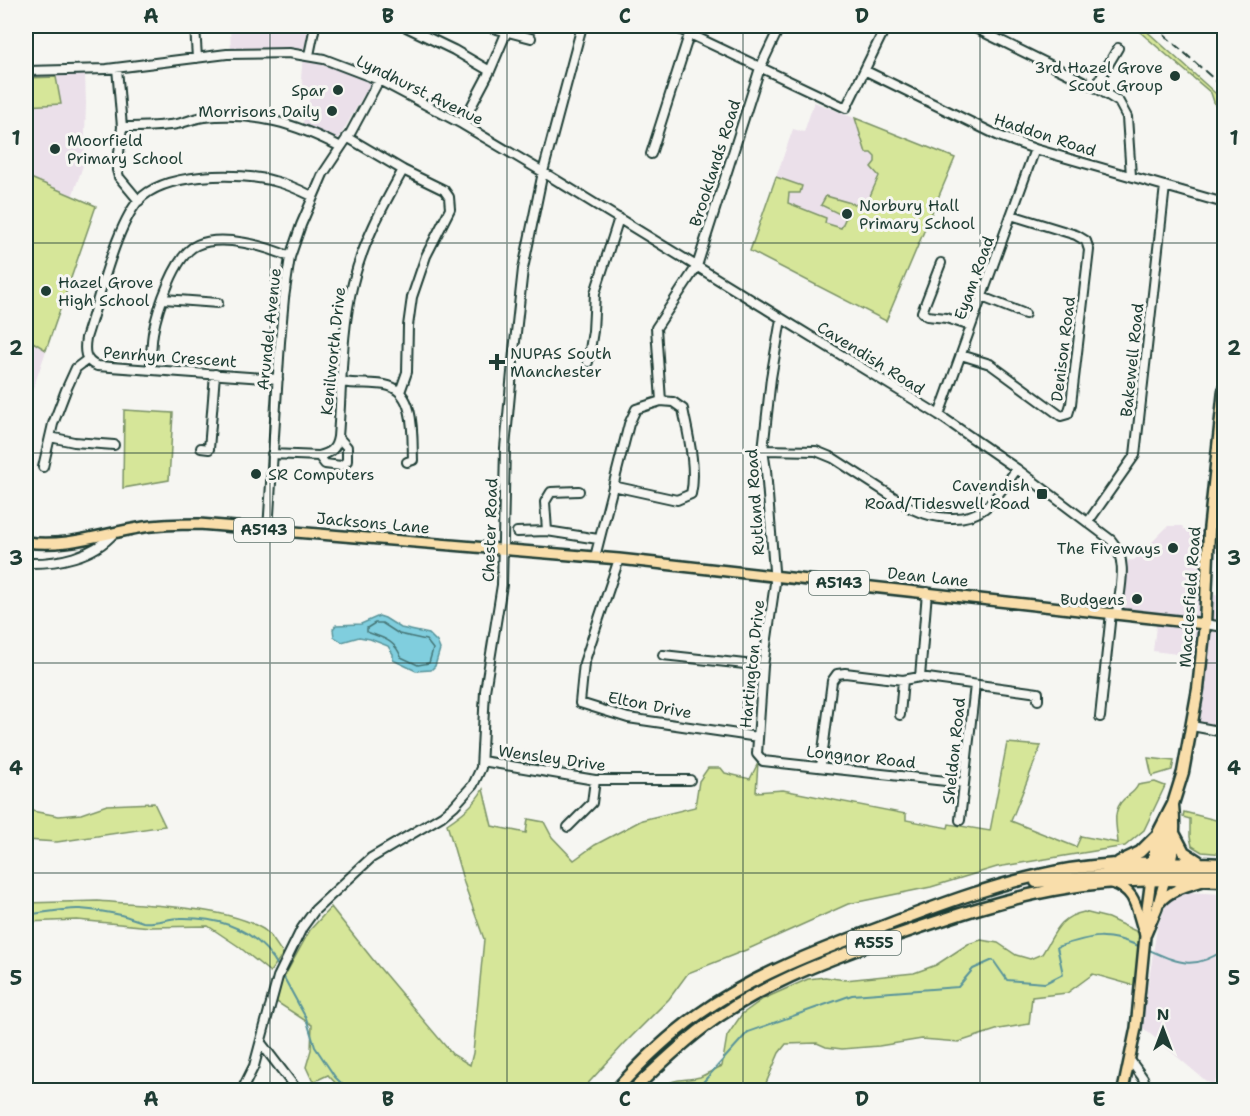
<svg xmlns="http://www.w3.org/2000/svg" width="1250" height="1116" font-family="'Shantell Sans',sans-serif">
<rect width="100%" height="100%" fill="#f6f6f2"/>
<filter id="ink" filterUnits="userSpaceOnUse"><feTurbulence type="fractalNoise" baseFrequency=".0167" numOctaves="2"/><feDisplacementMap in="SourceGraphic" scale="12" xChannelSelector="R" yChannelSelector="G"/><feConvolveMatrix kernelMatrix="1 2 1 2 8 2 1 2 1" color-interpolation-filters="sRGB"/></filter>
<g filter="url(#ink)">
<!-- built -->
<path fill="#ebe0ea" d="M230,26H315L310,55L379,80L363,96L339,138L329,137L302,126L310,97L305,91L301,78L303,55L231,53Z
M85,74L86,104L84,163L72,197L96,206L26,409V78Z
M814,102L955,158L886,321L750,251L793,129L804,132Z
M1168,526H1182L1184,529L1209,532L1206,594L1224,596V732L1192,726L1201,657L1153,651L1157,618L1117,613L1122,561L1134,560Z
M1186,892L1224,894V1067L1213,1085L1206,1081L1143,1028L1142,1024L1157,928L1166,905L1175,896Z"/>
<!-- green -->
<path fill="#d6e699" stroke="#7a9266" stroke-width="1.5" d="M1133,26H1141L1224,101V107L1221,108L1215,105L1211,93Z
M56,77L61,104L26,106V78Z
M855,118L955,158L886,321L750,251L776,177L802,186L800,193H789L788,203L826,218L825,223L841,228L846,217L821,205L826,196L865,207L879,176L871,167L875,162V157L871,153H866Z
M26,176L96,206L46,350L33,342L26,353Z
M124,410L173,413L169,480L123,488Z
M1007,743L1041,746L1011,821L1076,847L1081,836L1118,843C1117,827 1111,811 1124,799C1130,794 1135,792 1138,785L1155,782L1165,786L1144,830L1125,846L997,867L931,887L848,904L746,950L688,973L669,999L625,1043L582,1090H342L328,1075L313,1082L306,1067L311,1050L312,1025L272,999L310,930L331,907L378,966L452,1054L470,1065L473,1053L484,939L464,883L447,824C462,814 474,805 483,789L492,826L526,833L528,819L544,822L552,837L574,860L595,845L642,820L695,807L699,781L708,768H721L725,773L750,779L758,763L756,792L783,790L906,814V820L948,828L949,824L990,831Z
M1148,758L1174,761L1172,770L1152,776Z
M154,803L165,826L57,842L26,840V810L59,816L81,814L107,805Z
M1184,812L1224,822V854L1202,852L1192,846L1190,837V819L1183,817Z
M98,901C143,905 226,906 263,929C271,934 277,946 283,954L270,972L238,946L208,926L151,927L77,920L26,922V903Z
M1084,912L1108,918L1144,935L1139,987L1093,974L1067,993L1032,997L1029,1024L999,1029L959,1042L922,1039L879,1046L842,1049L826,1047L817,1043L786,1044L779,1053L763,1090H660C670,1077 686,1081 700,1077C707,1074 715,1069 722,1066L727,1036L742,1014L763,999L808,979L825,977L845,980L914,973L936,965L968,944L981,940L998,943L1016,955L1030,959L1042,954C1055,934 1058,917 1084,912Z"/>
<!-- water -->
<path fill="#80cede" stroke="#59949a" stroke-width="1.5" d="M379,616L385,618L401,628L429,634L437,642L440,649L435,666L431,670L416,671L393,660V654L388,646L370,639L359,637L342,642L334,637L333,629L336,625L361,624Z"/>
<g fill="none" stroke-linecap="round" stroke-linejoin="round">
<!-- shore -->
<path stroke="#467778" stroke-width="1.5" d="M375,623H382L399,634L426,640L433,649L429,663L418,665L401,657C395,640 383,638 367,632V628Z"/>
<!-- stream -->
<path stroke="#59949a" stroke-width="2" d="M26,914C44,914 62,908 80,909C94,910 108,912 121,915C129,917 136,920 143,922C155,924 168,918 180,918C222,917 259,931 280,969
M1147,949C1179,963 1193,971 1224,950
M282,974L306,1018L315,1047L335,1077L348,1090
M696,1090L748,1032L852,995L958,987L973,969L993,960L1007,980L1045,983L1063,974L1057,947C1093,935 1106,932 1141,947"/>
<!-- minor casing -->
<g stroke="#1f3d34" stroke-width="12">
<path id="minor" d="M195,26L197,58
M404,26L454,50L490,71
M485,26L531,38
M673,26L846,108L886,26
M971,26L1095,87L1119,102L1127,117L1131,176
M309,55L315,26
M117,68L122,127L117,170L119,177L139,201
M26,71L107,69L227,54L289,53L324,59L379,80L462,124L543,172L939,415L1017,469L1111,540C1129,560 1120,588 1117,613
M866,71L999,136L1035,149L1224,203
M1095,87L1118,48
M462,124L490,71L507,31
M122,127C140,127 159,127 177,124C186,122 195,118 204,117C257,112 294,123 341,147
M347,137L403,170L444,190L449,197L450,209L426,256L412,297L408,326L407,372L400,392
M651,154L689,35
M941,263L922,312L927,316L946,318L971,326
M982,297L1025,314
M164,299L218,303
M781,319L771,378L763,450L766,470L775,583L763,666L757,754L763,761L964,783
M961,355L990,364L1061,416L1068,414L1071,404L1089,250L1086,241L1076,235L1011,215
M588,362L593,331L595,293L619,218
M151,370C151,358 151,345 153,333C157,311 175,254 197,245C222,234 266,246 290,257
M278,379L97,366C84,361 84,350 86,338C98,302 115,229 138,201C163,172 240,172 274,181C287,184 300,190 312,196
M343,382C358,385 374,382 389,386C416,394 412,437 413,460L407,462
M939,415L1035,149
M50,437L74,442L114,445
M201,448L209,449L215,374
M763,450L816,451L833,458L912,509C924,515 936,517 949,518C987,520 996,496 1017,469
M272,454L319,456L325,464L341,466L347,461V447L338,437C342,387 341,331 353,283C363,242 383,206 403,170
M319,456C331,453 336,449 338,437
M43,467L53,424L66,390L76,368L88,359
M613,486L677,500L691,494C697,469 688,434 683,409L673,402L661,401
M1088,522L1135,455L1165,186
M268,530L280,342L284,298L290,257L301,225L323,174L351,132L379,80
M547,531L545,502L551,492L579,491
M517,532L547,531L598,539
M595,557L629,424L636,409L661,401L656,328L697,266L760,68L780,26
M619,559L584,663L580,703L628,718L758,737
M26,563C57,564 93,557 114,533
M1205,624L1224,627
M663,655L763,666
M920,677L927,592
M900,715L903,680
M1100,717L1111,613
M1192,726L1224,732
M482,761L595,780H690
M821,766L832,681L837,674L845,673L903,680L920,677L1038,693V700
M960,820L975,685
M568,827L592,803L595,780
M261,1043L297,1090
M1130,1060L1143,1078L1148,1090
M242,1090L254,1066L278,977L302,928L315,910L371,858L442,816L454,806L473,785L481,768L485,691L502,585L505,448L514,351L523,269L543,172L582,26"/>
</g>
<!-- major casing -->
<g stroke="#1f3d34" stroke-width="14">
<path id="major" d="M26,542C67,548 104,533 144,527C163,524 181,524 199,524L619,559L1205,624
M1112,883C1136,890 1136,908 1143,929
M1160,902C1170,890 1186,886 1200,882
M1146,934L1157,908L1165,879
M1123,1090L1136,1028L1145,936L1144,931L1151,879"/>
</g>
<!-- highway casing -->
<g stroke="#1f3d34" stroke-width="15">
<path id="highway" d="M1174,833L1184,852L1198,861
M1119,862L1140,852L1155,837
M1152,865L1157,870L1163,871L1224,873
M1160,868L1169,822
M1168,869C1175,849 1175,826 1173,805
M1151,870L1157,835L1173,804L1183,772L1198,689L1205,624L1209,532L1224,390
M1036,882C1056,881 1076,879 1096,876C1116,874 1137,869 1157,874
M616,1090C641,1062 668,1036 699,1014C754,975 817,951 879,928C941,904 1005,880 1070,869C1121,861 1174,861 1224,864
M633,1090C656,1068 679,1046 704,1027C757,987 821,962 883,940C944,919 1006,897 1071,887C1121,879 1173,879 1224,881"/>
</g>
<!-- minor -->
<use href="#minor" stroke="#f6f6f2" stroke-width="8"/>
<!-- major -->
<use href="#major" stroke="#f9deab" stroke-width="9"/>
<!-- highway -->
<use href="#highway" stroke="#f9deab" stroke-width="10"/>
<!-- rail -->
<path stroke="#1f3d34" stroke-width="2" stroke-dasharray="9 4.5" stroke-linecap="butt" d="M1154,26L1224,88"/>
</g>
</g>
<!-- grid -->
<path fill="none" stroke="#1f3d34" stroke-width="1.5" stroke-opacity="0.55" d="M270,26V1090M507,26V1090M743,26V1090M980,26V1090M26,243H1224M26,453H1224M26,663H1224M26,873H1224"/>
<!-- markers -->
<g fill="#1f3d34" stroke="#f6f6f2" stroke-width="2">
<circle cx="1175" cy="76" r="6"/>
<circle cx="338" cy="90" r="6"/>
<circle cx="332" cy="111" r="6"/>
<circle cx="55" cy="149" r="6"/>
<circle cx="847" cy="214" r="6"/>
<circle cx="46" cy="291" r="6"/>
<path d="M494 353h6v6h6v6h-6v6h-6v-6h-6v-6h6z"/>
<circle cx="256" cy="474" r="6"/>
<rect x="1036" y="488" width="12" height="12" rx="3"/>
<circle cx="1173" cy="548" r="6"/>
<circle cx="1137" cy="599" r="6"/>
</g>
<g text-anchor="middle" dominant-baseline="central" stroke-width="6" stroke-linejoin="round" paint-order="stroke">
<!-- shield labels -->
<g fill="#f6f6f2" stroke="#60746d" stroke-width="1.5">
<rect x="234" y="518" width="60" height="24" rx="4.5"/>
<rect x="809" y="571" width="60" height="24" rx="4.5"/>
<rect x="847" y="931" width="54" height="24" rx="4.5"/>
</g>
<g font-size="15" font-weight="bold" fill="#1f3d34">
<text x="264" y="530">A5143</text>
<text x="839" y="583">A5143</text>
<text x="874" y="943">A555</text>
</g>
<!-- poi labels -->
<g font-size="16" fill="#1f3d34" stroke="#f6f6f2" text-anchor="end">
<text x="1163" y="67">3rd Hazel Grove<tspan x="1163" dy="18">Scout Group</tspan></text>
<text x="326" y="90">Spar</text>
<text x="320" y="111">Morrisons Daily</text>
<text x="67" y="140" text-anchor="start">Moorfield<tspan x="67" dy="18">Primary School</tspan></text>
<text x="859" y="205" text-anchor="start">Norbury Hall<tspan x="859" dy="18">Primary School</tspan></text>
<text x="58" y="282" text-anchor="start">Hazel Grove<tspan x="58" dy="18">High School</tspan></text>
<text x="510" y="353" text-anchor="start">NUPAS South<tspan x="510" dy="18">Manchester</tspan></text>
<text x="268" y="474" text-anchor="start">SR Computers</text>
<text x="1030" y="485">Cavendish<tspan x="1030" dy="18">Road/Tideswell Road</tspan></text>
<text x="1161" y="548">The Fiveways</text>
<text x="1125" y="599">Budgens</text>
</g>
<!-- street labels -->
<g font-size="16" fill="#1f3d34" stroke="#f6f6f2">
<text transform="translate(420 90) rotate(26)">Lyndhurst Avenue</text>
<text transform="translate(1045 135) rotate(18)">Haddon Road</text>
<text transform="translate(715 163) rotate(-72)">Brooklands Road</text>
<text transform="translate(974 278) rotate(-70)">Eyam Road</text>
<text transform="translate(269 329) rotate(-84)">Arundel Avenue</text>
<text transform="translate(1063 349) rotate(-83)">Denison Road</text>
<text transform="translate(333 351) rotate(-84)">Kenilworth Drive</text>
<text transform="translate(170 357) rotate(4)">Penrhyn Crescent</text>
<text transform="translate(871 358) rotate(32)">Cavendish Road</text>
<text transform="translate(1132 360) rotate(-84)">Bakewell Road</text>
<text transform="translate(755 502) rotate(-94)">Rutland Road</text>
<text transform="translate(373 523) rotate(5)">Jacksons Lane</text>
<text transform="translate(490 530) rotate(-88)">Chester Road</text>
<text transform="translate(928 577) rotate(6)">Dean Lane</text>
<text transform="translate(1190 597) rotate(-86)">Macclesfield Road</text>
<text transform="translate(752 664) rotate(-84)">Hartington Drive</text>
<text transform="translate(650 705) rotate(11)">Elton Drive</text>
<text transform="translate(954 751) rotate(-84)">Sheldon Road</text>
<text transform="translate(861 757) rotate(6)">Longnor Road</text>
<text transform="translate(552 758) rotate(8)">Wensley Drive</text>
</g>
</g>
<!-- margin -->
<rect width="1250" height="1116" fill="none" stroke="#f6f6f2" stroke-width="66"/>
<!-- north arrow -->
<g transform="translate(1163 1029)" stroke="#f6f6f2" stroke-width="4.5" paint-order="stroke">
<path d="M0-4.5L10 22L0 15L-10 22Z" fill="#1f3d34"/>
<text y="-9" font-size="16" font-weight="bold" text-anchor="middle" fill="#1f3d34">N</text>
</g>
<rect x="33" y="33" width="1184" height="1050" fill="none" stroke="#1f3d34" stroke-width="2"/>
<g font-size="20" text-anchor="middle" font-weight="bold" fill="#1f3d34">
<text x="151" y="23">A</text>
<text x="388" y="23">B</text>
<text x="625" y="23">C</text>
<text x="862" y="23">D</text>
<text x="1099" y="23">E</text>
<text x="16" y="145">1</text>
<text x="1234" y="145">1</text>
<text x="16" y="355">2</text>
<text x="1234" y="355">2</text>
<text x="16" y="565">3</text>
<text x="1234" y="565">3</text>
<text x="16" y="775">4</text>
<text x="1234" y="775">4</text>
<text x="16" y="985">5</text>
<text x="1234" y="985">5</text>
<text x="151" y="1106">A</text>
<text x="388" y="1106">B</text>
<text x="625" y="1106">C</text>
<text x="862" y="1106">D</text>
<text x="1099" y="1106">E</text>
</g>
</svg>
